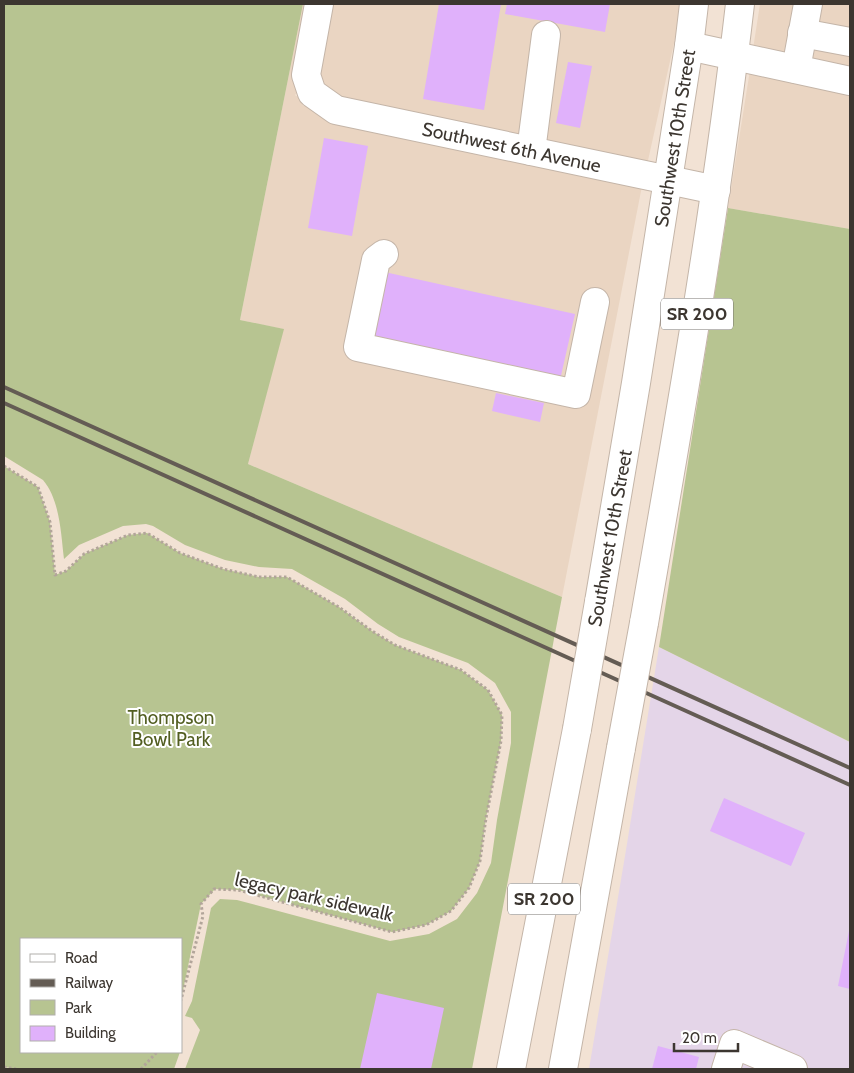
<svg xmlns="http://www.w3.org/2000/svg" width="854" height="1073" font-family="Cabin,sans-serif">
<rect width="100%" height="100%" fill="#f2e2d4"/>
<!-- built -->
<path fill="#ead5c2" d="M303,4H306L299,91L295,95L301,99L303,106L309,105L642,186L562,597L248,464L283,329L240,320Z
M331,4H682L680,16L647,165L341,100L323,87L319,75Z
M760,4H850V69L753,49Z
M750,70L850,92V229L728,208Z"/>
<!-- industrial -->
<path fill="#e4d5e8" d="M659,647L850,742V1069H589L625,856Z"/>
<!-- green -->
<path fill="#b7c491" d="M4,4H303L240,320L284,329L248,464L562,597L472,1069H185L200,1030L192,1018L185,1016L192,1001L211,908L220,899L237,900L390,941L429,934L457,919L477,893L491,863L497,820L511,743V712L495,683L468,663L399,637L378,624L345,599L292,569L259,567L225,560L185,545L153,526L146,524L123,526L79,545L64,559C61,534 60,500 43,480L4,456Z
M728,208L850,229V742L659,647Z
M4,466L38,487L50,522L55,575L66,571L84,554L128,535L147,533L180,553L223,569L259,577H287L339,607L372,631L395,645L461,670L488,690L502,715L501,741L486,818L480,861L469,888L451,911L426,925L392,932L238,890L215,889L201,904L181,1000V939H21V1052H180L174,1069H16L4,1067Z"/>
<!-- building -->
<path fill="#e0b1fb" d="M439,4H501L484,110L423,99Z
M507,4H610L605,32L505,14Z
M568,62L592,66L580,128L556,123Z
M324,138L368,146L352,236L308,228Z
M380,271L575,314L560,380L366,338Z
M496,393L544,403L540,422L492,411Z
M724,798L805,833L791,866L710,831Z
M849,931H850V989L838,986Z
M377,993L444,1008L431,1069H360Z
M658,1046L699,1057L696,1069H652Z"/>
<g fill="none" stroke-linecap="round" stroke-linejoin="round">
<!-- minor casing -->
<g stroke="#c4b5a8" stroke-width="30">
<g id="minor">
<path id="s1" d="M319,4L306,75L312,93L336,110L716,190"/>
<path d="M802,33L850,42"/>
<path d="M689,46L850,81"/>
<path d="M796,69L808,4"/>
<path d="M531,151L546,35"/>
<path d="M384,254L376,260L358,347L576,394L595,302"/>
<path d="M726,1069L734,1044L793,1069"/>
</g>
</g>
<!-- major casing -->
<g stroke="#c4b5a8" stroke-width="30">
<g id="major">
<path id="s2" d="M599,602L636,383L689,46L694,4"/>
<path d="M644,623C680,417 716,211 740,4"/>
<path d="M511,1069L577,729"/>
<path d="M563,1069L621,748"/>
</g>
</g>
<!-- path -->
<path stroke="#b2a59a" stroke-width="3" stroke-dasharray="2.5 2.5" stroke-linecap="butt" d="M4,466L38,487L50,522L55,575L66,571L84,554L128,535L147,533L180,553L223,569L259,577H287L339,607L372,631L395,645L461,670L488,690L502,715L501,741L486,818L480,861L469,888L451,911L426,925L392,932L238,890L214,889L201,904L203,916L181,1000
M4,1067L16,1069
M141,1069L157,1052"/>
<!-- minor -->
<use href="#minor" stroke="#fff" stroke-width="28"/>
<!-- major -->
<use href="#major" stroke="#fff" stroke-width="28"/>
<!-- rail -->
<path stroke="#645c54" stroke-width="4" d="M4,387L850,768
M4,403L850,785"/>
<!-- major-bridge casing -->
<g stroke="#c4b5a8" stroke-width="30" stroke-linecap="butt">
<path id="major-bridge" d="M577,729L599,602
M621,748L644,623"/>
</g>
<!-- major-bridge -->
<use href="#major-bridge" stroke="#fff" stroke-width="28"/>
</g>
<g text-anchor="middle" dominant-baseline="central" stroke-width="4" stroke-linejoin="round" paint-order="stroke">
<!-- shield labels -->
<g fill="#fff" stroke="#76726e" stroke-width="1">
<rect x="661" y="298.5" width="72" height="31" rx="4"/>
<rect x="508" y="883.5" width="72" height="31" rx="4"/>
</g>
<g font-size="18" font-weight="bold" fill="#3c3630">
<text x="697" y="314">SR 200</text>
<text x="544" y="899">SR 200</text>
</g>
<!-- street labels -->
<g font-size="19" fill="#3c3630" stroke="#fff">
<text stroke="none"><textPath href="#s2" startOffset="470">Southwest 10th Street</textPath></text>
<text stroke="none"><textPath href="#s1" startOffset="300">Southwest 6th Avenue</textPath></text>
<text transform="translate(610 538) rotate(-80)">Southwest 10th Street</text>
<text transform="translate(314 897) rotate(13)">legacy park sidewalk</text>
</g>
<!-- park labels -->
<g font-size="19" fill="#525e21" stroke="#fff">
<text x="171" y="717">Thompson<tspan x="171" dy="22">Bowl Park</tspan></text>
</g>
</g>
<!-- border -->
<rect width="854" height="1073" fill="none" stroke="#3c3630" stroke-width="10"/>
<!-- legend -->
<rect x="20" y="938" width="162" height="115" fill="#ffffff" stroke="#b1afac"/>
<rect x="30" y="954" width="25" height="8" fill="#ffffff" stroke="#b1afac"/>
<text x="65" y="963" font-size="15" fill="#3c3630">Road</text>
<rect x="30" y="979" width="25" height="8" fill="#645c54" stroke="#b1afac"/>
<text x="65" y="988" font-size="15" fill="#3c3630">Railway</text>
<rect x="30" y="1000" width="25" height="15" fill="#b7c491" stroke="#b1afac"/>
<text x="65" y="1013" font-size="15" fill="#3c3630">Park</text>
<rect x="30" y="1026" width="25" height="15" fill="#e0b1fb" stroke="#b1afac"/>
<text x="65" y="1038" font-size="15" fill="#3c3630">Building</text>
<!-- scale -->
<path d="M674 1043v8h64v-8" fill="none" stroke="#3c3630" stroke-width="2.5"/>
<text x="682" y="1043" font-size="15" fill="#3c3630" stroke="#ffffff" stroke-width="4" paint-order="stroke">20 m</text>
</svg>
